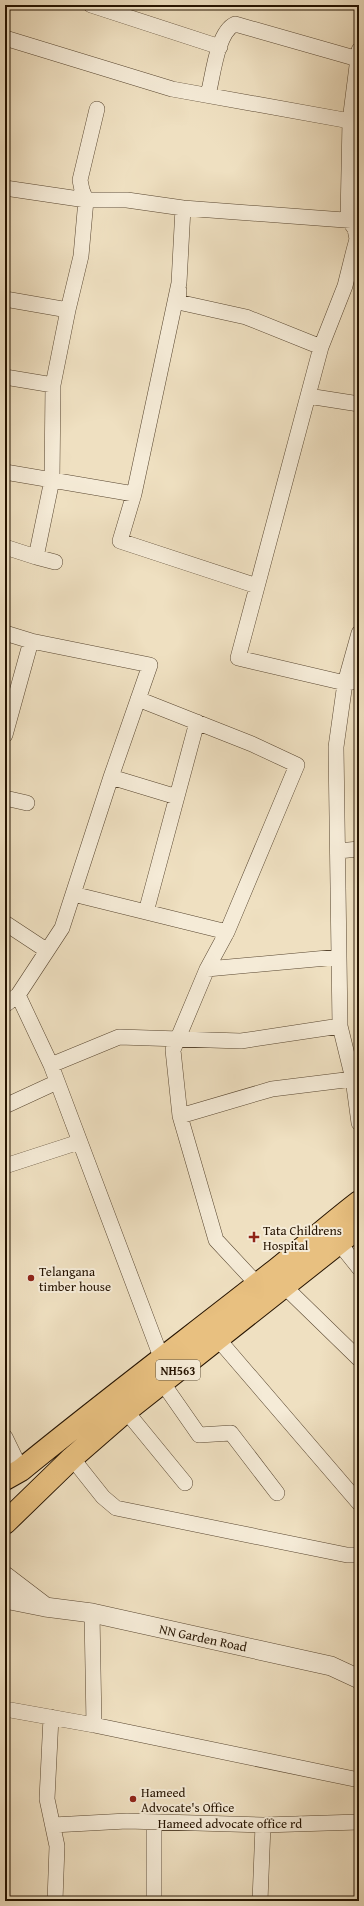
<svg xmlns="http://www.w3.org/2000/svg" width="364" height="1906" font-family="'Gentium Book Plus',serif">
<rect width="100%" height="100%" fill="#efe0c1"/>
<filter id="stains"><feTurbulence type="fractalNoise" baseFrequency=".005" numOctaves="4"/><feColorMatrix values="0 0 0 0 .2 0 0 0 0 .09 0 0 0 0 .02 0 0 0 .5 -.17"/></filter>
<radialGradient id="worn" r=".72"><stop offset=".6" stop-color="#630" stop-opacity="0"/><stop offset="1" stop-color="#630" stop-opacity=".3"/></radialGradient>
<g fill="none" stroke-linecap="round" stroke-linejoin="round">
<!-- minor casing -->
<g stroke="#584630" stroke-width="16">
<path id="minor" d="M91,5L220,47
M5,38L172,89L350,121
M359,50L350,121L348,219L355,229L357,239L354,250L345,286L321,347L238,658L345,683L359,681
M208,95C213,76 217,32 235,24L358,59
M5,188L86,200H127L183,208L358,221
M183,208L179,283L134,494L120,541L257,586
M179,290L178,302L246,317L321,347
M5,299L68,310
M5,377L53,385
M308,396L359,404
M5,472L134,494
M5,547L36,557L55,562
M36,557L52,480L53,385L68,310L81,256L86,200L82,190L80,180L97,109
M5,633L31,641L150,665L111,777L62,928L18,995L5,1005
M359,633L345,683L336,747L340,1026L353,1079L359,1123
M138,699L252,744L297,765L227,932L207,969L173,1050L180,1116L216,1240L257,1284
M5,735L31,641
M111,777L177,797
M5,798L27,803
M338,851L359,849
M73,894L227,932
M146,912L197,722
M5,923L46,950
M207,969L338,957
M18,995L51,1065L161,1357
M51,1065L119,1037L241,1041L340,1026
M5,1106L57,1082
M180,1116L272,1089L353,1079
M5,1166L79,1142
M339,1243L359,1268
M284,1286L359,1359
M218,1339L359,1503
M162,1382L199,1435L231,1433L277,1493
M126,1411L185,1483
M5,1437L21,1470
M72,1458L103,1497L116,1508L347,1555H359
M92,1613L94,1725
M5,1709L94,1725L359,1780
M51,1717L47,1799L57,1846L55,1901
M154,1823V1901
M53,1825L127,1821L263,1825L359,1822
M260,1901L263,1825"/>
</g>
<!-- tertiary casing -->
<g stroke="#584630" stroke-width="20">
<path id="tertiary" d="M5,1576L43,1605
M5,1599L45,1607L92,1613L331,1666L359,1679"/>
</g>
<!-- trunk casing -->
<g stroke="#251300" stroke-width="24">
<path id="trunk" d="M5,1479L21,1470C103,1403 188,1339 272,1273C301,1250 329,1225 359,1202
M5,1523L72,1458L126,1411L359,1227"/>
</g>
<!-- minor -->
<use href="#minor" stroke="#f5ebd7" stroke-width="15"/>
<!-- tertiary -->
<use href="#tertiary" stroke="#f5ebd7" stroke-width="19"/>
<!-- trunk -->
<use href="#trunk" stroke="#e8c080" stroke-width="22"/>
</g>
<!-- markers -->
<g fill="#8f2418" stroke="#f5ebd7" stroke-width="1.5">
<path d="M252 1231h4v4h4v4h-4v4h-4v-4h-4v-4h4z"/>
<circle cx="31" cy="1278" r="4"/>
<circle cx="133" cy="1799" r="4"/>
</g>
<g text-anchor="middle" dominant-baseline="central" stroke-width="4" stroke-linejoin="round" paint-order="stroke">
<!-- shield labels -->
<rect fill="#f5ebd7" stroke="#635440" stroke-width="1" x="156" y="1360" width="44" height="20" rx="3"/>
<g font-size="12" font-weight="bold" fill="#251300">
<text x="178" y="1370">NH563</text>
</g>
<!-- poi labels -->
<g font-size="13" fill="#251300" stroke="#f5ebd7" text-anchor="start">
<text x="263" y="1230">Tata Childrens<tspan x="263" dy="15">Hospital</tspan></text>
<text x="39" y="1271">Telangana<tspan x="39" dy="15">timber house</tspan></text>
<text x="141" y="1792">Hameed<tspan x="141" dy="15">Advocate's Office</tspan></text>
</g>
<!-- street labels -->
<g font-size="13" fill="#251300" stroke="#f5ebd7">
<text transform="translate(203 1638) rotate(12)">NN Garden Road</text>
<text x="230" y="1823">Hameed advocate office rd</text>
</g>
</g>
<!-- margin -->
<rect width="364" height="1906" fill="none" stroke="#efe0c1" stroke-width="20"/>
<rect x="6" y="6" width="352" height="1894" fill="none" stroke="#251300" stroke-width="2"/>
<rect x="10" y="10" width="344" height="1886" fill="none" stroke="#251300"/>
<rect width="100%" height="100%" filter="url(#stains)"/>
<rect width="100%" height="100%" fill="url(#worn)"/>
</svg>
